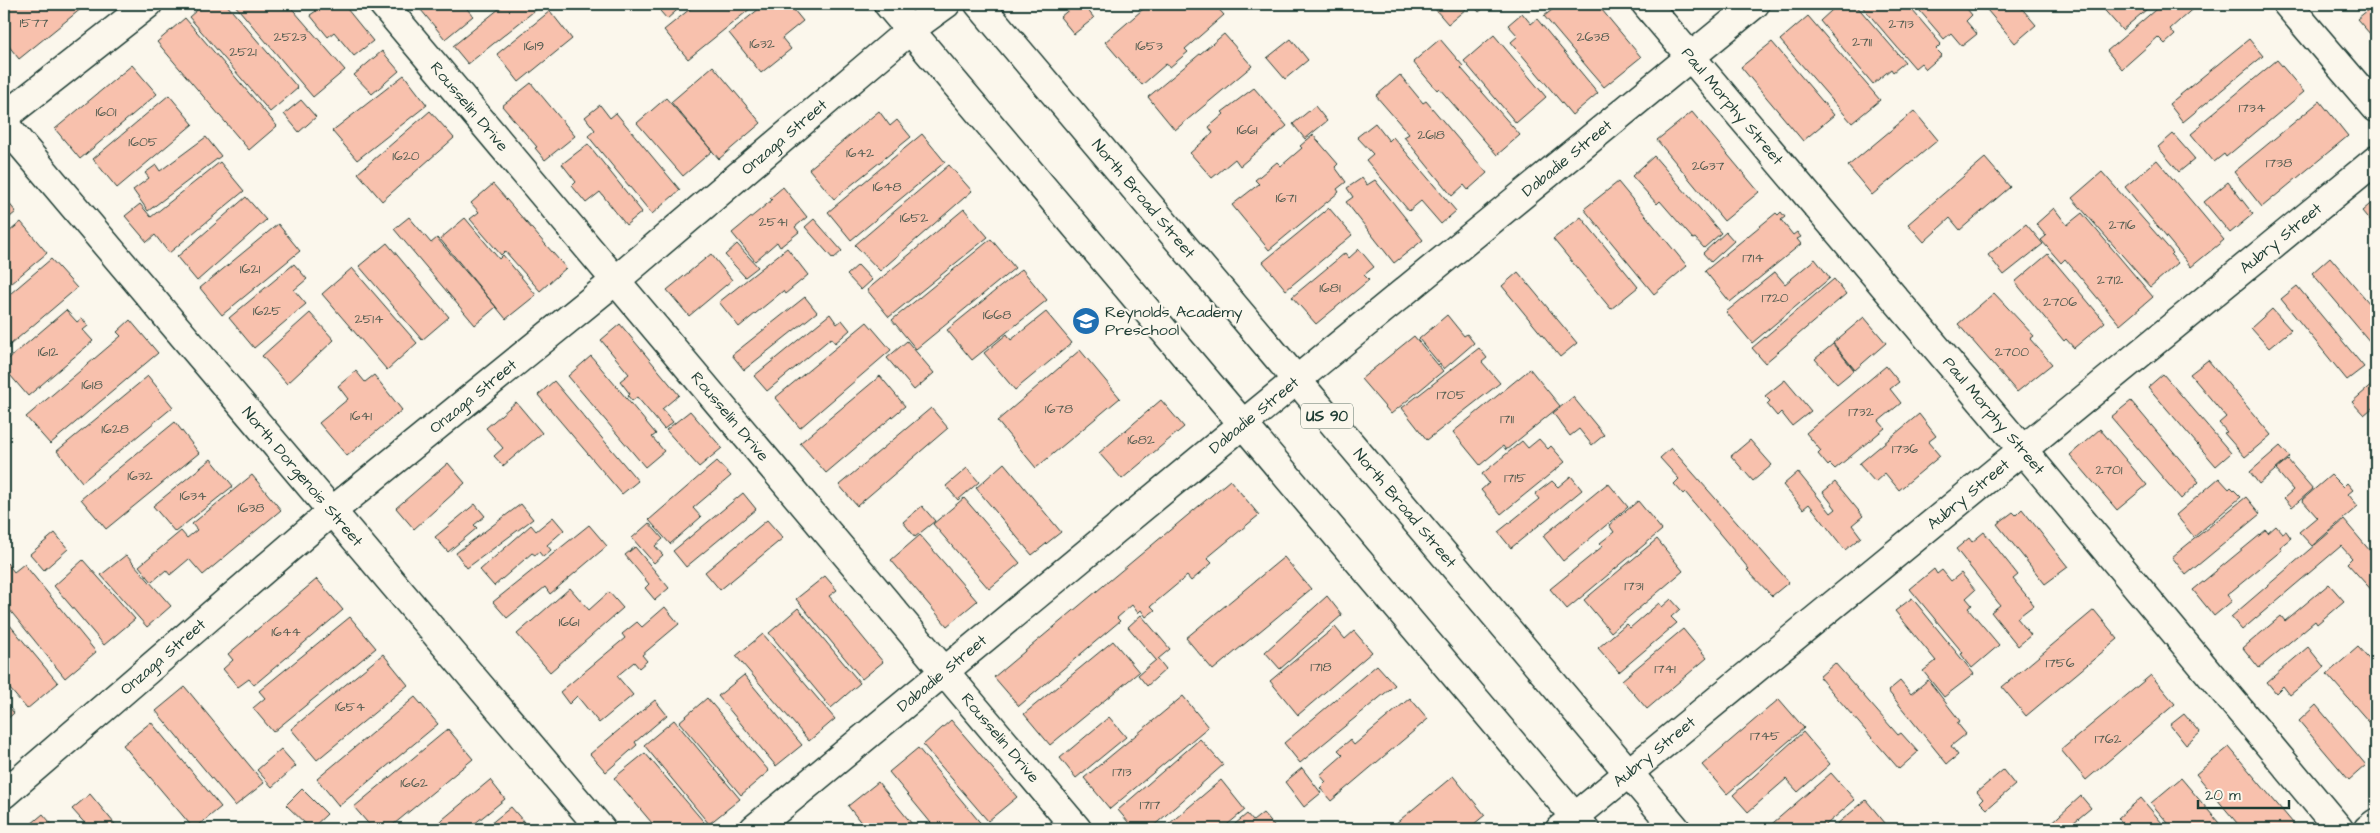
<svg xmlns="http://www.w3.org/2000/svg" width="2380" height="833" font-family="'Architects Daughter',sans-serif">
<rect width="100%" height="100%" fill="#fbf7ec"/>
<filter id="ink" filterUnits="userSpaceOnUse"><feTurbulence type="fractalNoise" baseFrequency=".02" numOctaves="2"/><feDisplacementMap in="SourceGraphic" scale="10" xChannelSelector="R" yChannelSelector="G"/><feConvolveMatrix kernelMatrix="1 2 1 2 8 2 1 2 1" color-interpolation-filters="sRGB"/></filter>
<g filter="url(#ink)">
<!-- building -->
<path fill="#f8c1ad" stroke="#1f3d34" d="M5,4H87L19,59L4,40Z
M204,4H226L298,88L270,112L189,17Z
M234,4H288L345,70L313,97Z
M310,4H343L373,41L354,56L334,32L328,37L310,15L316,11Z
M416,4H463L473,16L445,39Z
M505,4H543L468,64L453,46Z
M654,4H684L667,19Z
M696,4H756L688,59L664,30Z
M765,4H789L803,21L782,38L791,49L761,73L729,33Z
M1076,4H1083L1094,18L1074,34L1060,17Z
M1149,4H1214L1224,15L1185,49L1188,52L1170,67L1166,64L1142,85L1105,42Z
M1442,4H1489L1479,12L1472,4L1448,24L1435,9Z
M1560,4H1597L1641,57L1604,87L1544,16Z
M1826,4H1855L1905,62L1893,72L1891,69L1873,84L1820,21L1832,10Z
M1860,4H1907L1941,44L1936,49L1942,55L1926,69L1921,63L1915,68Z
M1914,4H1963L1972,15L1966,21L1977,34L1962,46L1951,33L1944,39Z
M1982,4H2018L2036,25L2015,43Z
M2099,4H2153L2122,30Z
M2162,4H2198L2170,29L2175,35L2165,44L2158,37L2122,69L2107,51Z
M2375,4H2376V31L2371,35L2357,19Z
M550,11L572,39L519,82L497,54Z
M1522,13L1531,24L1537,19L1598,93L1572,115L1511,42L1518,36L1508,25Z
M1808,16L1880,100L1852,123L1780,40Z
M185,18L277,126L249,150L157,42Z
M1224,34L1252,66L1175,130L1148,97Z
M1494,35L1546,97L1516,123L1464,61Z
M1291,39L1308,60L1285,79L1267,58Z
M1440,39L1463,66L1461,68L1520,135L1497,155L1439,88L1437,90L1413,62Z
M2249,39L2263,56L2183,122L2169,104Z
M1772,42L1834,115L1803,141L1741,67Z
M382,51L399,71L372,94L354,75Z
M2277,60L2304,92L2226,157L2224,154L2214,162L2191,134L2201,126L2200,124Z
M132,65L157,94L80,159L55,129Z
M713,66L761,123L719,159L671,102Z
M404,75L427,105L357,160L332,131Z
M1400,75L1423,103L1426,101L1487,173L1468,190L1464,185L1452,196L1404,137L1409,134L1376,96Z
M531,83L575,136L545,160L535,148L537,147L502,106Z
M1254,88L1287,126L1240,166L1235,159L1212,178L1190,153L1213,133L1209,127L1224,114L1222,112Z
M169,95L193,124L117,188L93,159Z
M666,98L712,151L683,176L637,123Z
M301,100L316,117L299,132L284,114Z
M2320,101L2348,136L2262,207L2234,172Z
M600,105L610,118L616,113L680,190L652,214L588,136L595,130L585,117Z
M1315,106L1327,121L1305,139L1293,124Z
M430,111L454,138L382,201L358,173Z
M879,111L890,126L897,120L911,137L834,199L809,169Z
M1914,111L1938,140L1872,195L1848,166Z
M1692,112L1759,192L1724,221L1657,140Z
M1375,123L1389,141L1393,137L1456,211L1441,224L1421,201L1409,211L1366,160L1373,154L1357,137Z
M922,134L945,162L851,240L828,212Z
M2173,134L2195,159L2179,172L2158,147Z
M1313,135L1338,164L1335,167L1346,182L1337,189L1339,192L1269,250L1232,205L1259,184L1255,180L1277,162L1281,166L1302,148L1300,146Z
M206,137L221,156L148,211L133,190L149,178L145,173L156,165L160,171Z
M588,144L642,212L626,225L600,192L586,203L572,186L576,182L562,164Z
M1654,156L1721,233L1704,248L1695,238L1693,239L1660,201L1657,204L1632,176Z
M1985,158L2010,187L1960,230L1950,218L1924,242L1908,224Z
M2157,160L2224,240L2191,267L2125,187Z
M220,162L244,191L169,253L155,235L147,242L125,216L140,204L151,217Z
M949,165L972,191L880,271L855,245Z
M2102,172L2173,253L2171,255L2178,263L2150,287L2072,198Z
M1362,178L1367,185L1375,180L1423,240L1394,263L1346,202L1353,197L1347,188Z
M1618,182L1687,266L1654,294L1584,209Z
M2228,182L2253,214L2230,233L2204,202Z
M493,184L566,268L540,291L505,251L501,255L470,219L479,212L471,203Z
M783,187L807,217L795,227L799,232L780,247L777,242L755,261L732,233L772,200L770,198Z
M4,197L16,212L4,222Z
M246,197L266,220L197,281L177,257Z
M2376,199V228L2362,211Z
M1329,208L1352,235L1286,290L1263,262Z
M2054,208L2067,225L2082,213L2153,297L2120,325L2065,259L2061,263L2041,240L2046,236L2036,224Z
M964,209L988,237L889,317L867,290Z
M1781,212L1785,217L1781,220L1793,235L1797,232L1801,237L1797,239L1801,244L1730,302L1705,271L1776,213L1778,215Z
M409,217L431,243L437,238L496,307L475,325L394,229Z
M1581,217L1638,287L1611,309L1553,239Z
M465,218L499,259L503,255L536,295L506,319L440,239Z
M814,219L842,251L833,259L805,227Z
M21,222L47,253L4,289V236Z
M278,224L300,251L222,315L200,288Z
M2026,224L2043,244L2004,275L1988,255Z
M1726,232L1734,241L1711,262L1703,253Z
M991,239L1015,268L916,349L892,320Z
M387,243L449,317L422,340L359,266Z
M737,244L758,267L745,277L725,255Z
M787,248L808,275L785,294L783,291L739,327L719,302Z
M1359,249L1374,267L1364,275L1369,280L1316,324L1292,297L1345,253L1349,258Z
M711,254L732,280L689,316L667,290Z
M2048,254L2105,322L2074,348L2066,339L2064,341L2015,282Z
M2330,257L2376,311V349L2312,273Z
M51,259L77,288L4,350V299Z
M1815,259L1830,278L1752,343L1726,312L1775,272L1785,284Z
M294,264L307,279L294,290L306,304L254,348L229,318Z
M858,265L872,280L861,290L847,275Z
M352,268L417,343L387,370L322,294Z
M1022,269L1047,300L972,360L947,330Z
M1518,272L1577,343L1560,357L1502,286Z
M1834,279L1846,294L1765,363L1752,348Z
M2297,286L2364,367L2347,380L2281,299Z
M1994,293L2034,336L2030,339L2052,364L2017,392L1958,324Z
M805,297L817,312L744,370L732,355Z
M2272,309L2291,330L2269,348L2251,328Z
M66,310L77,322L82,318L88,326L83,330L93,341L28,396L4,368V363Z
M1046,312L1072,343L1015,390L984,353L1007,334L1011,340Z
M310,313L334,340L287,384L262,356Z
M830,314L837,324L842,320L850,330L835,343L831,338L767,391L754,376Z
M1447,315L1464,336L1467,334L1474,343L1444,369L1419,339Z
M1864,317L1886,343L1855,370L1833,343Z
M130,320L158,353L50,444L26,417L121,336L117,332Z
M867,322L891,350L800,428L775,398Z
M620,324L679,395L662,409L673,422L664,429L637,397L632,401L628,396L630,394L620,381L629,374L601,340Z
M1414,336L1443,371L1391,414L1361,379Z
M907,341L934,373L914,390L887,358Z
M1833,344L1854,370L1837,384L1815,359Z
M1479,348L1487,358L1482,362L1500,383L1427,440L1402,408Z
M1080,350L1120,398L1036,468L997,421Z
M591,356L656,434L652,437L664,451L645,467L568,376Z
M2208,360L2271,435L2245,457L2224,433L2227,432L2219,423L2226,417L2190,374Z
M1886,366L1899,382L1890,389L1901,403L1879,421L1885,428L1835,469L1830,464L1828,466L1818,454L1821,451L1806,433Z
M1530,369L1560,406L1506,450L1503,446L1480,465L1453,432Z
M356,371L365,382L374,375L402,410L347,456L319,423L348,399L338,386Z
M2376,372V405L2364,415L2352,402L2374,383L2370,378Z
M2163,374L2231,453L2216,466L2148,387Z
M148,376L173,407L82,482L57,451Z
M880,376L905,406L826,473L800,443Z
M1785,380L1811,411L1792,426L1781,412L1777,416L1767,404L1770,401L1765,396Z
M554,381L638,481L622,494L538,395Z
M1573,397L1604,435L1592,445L1579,429L1570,436L1553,413Z
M1161,400L1184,427L1122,479L1099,453Z
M2131,401L2199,482L2181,499L2111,417Z
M516,402L542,433L503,466L494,456L503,448L486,428Z
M931,408L948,428L857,506L839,485Z
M690,411L722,448L699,467L666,430Z
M1919,414L1936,436L1928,442L1940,456L1899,490L1885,473L1875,482L1859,464Z
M175,422L199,453L106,529L81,499Z
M2100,429L2147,485L2117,510L2070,455Z
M1539,439L1548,449L1551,446L1565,462L1501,514L1481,490L1489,483L1482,474L1522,441L1528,448Z
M1750,440L1772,465L1753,481L1731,456Z
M2280,446L2290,457L2259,484L2250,472Z
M1671,448L1789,582L1772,596L1747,570L1749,569L1685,492L1683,494L1674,484L1679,479L1660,458Z
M211,459L233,486L175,532L153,506Z
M2288,460L2313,489L2292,507L2284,498L2293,490L2276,470Z
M717,461L731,476L693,508L701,517L670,544L649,520Z
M448,463L465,483L414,529L396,508Z
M1004,463L1061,532L1032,555L976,488Z
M967,468L979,482L958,500L946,486Z
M1798,472L1831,513L1836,509L1823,492L1835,482L1863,516L1852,525L1861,537L1845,550L1809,504L1803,509L1783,485Z
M252,475L281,510L203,575L189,559L170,575L166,570L152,582L139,566L181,531L187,538L197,530L192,524Z
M2331,475L2343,487L2347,483L2353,490L2348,494L2358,506L2312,546L2299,532L2317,517L2302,500Z
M1571,476L1582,490L1511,548L1498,532L1539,499L1535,494L1552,481L1558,487Z
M2219,478L2229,489L2231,487L2241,497L2194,537L2176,515Z
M1230,480L1259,515L1207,558L1212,563L1191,581L1187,576L1151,606L1155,610L1146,617L1141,610L1138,613L1132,605L1117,618L1120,621L1019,706L994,677Z
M1608,483L1628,507L1563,561L1543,536Z
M743,493L756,509L686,567L673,551Z
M2246,497L2260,514L2186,575L2172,557Z
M964,498L1020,563L989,589L933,524Z
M1638,501L1662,530L1567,609L1550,589L1603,546L1600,543L1614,532L1609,525Z
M475,504L485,516L474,525L477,528L448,552L435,537Z
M521,504L533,519L467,568L456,553Z
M922,506L935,521L915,537L903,522Z
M2022,509L2068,567L2045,584L1997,524L2013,512L2016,515Z
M553,517L564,530L547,545L551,550L543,557L539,552L535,555L532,553L494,586L480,570L531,525L536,531Z
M767,520L783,538L720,590L705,572Z
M2344,520L2376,558V595L2347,563L2352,558L2341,546L2242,630L2231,617Z
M649,523L663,539L655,546L663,555L654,563L632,538Z
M589,525L607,546L550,594L545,587L507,618L493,602Z
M2276,526L2282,533L2286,531L2291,538L2280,547L2282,550L2227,595L2232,601L2214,616L2193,590L2266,530L2268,533Z
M1984,532L2018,575L2013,579L2034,605L2017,618L2031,635L2018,646L1991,612L2000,605L1956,549L1969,538L1972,542Z
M55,533L68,549L44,570L30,554Z
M920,535L977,601L947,626L891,560Z
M1657,539L1683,571L1611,632L1584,600Z
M635,547L669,588L655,600L645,588L649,584L625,555Z
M126,555L171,606L147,627L101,575Z
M1284,557L1311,589L1213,670L1186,638Z
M83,560L135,619L104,645L54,586Z
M7,563L14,572L24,564L96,652L65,678L4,603V566Z
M1934,569L1937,574L1942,570L1951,581L1961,573L1975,590L1966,598L1972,605L1968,608L1999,645L1972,668L1961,654L1963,653L1910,589Z
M825,576L837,590L829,596L883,662L862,679L796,599Z
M317,579L343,610L254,685L249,679L238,687L223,669L233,660L228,654Z
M2329,584L2344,601L2317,624L2315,621L2259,668L2243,648L2281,616L2285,621Z
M570,588L589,610L609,592L623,608L550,672L517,634Z
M1327,596L1342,615L1280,669L1265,652Z
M1912,598L1974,674L1944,697L1923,671L1936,661L1895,611Z
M1671,599L1680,609L1671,617L1677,623L1619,672L1598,648L1626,624L1630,628L1659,603L1662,607Z
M665,607L679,624L642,655L647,661L639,668L634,662L617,676L633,695L599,723L577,696L569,704L560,692L625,638L622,634L637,622L642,627Z
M798,608L860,683L831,708L769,633Z
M2094,610L2118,639L2026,716L2002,687Z
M1141,615L1170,649L1158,659L1166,669L1147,686L1138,675L1156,660L1128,627Z
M350,617L376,648L273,732L253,708L265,698L259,691Z
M4,618L58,683L27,709L4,682Z
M1335,627L1345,639L1354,631L1372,652L1298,715L1270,681Z
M1683,629L1707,658L1647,709L1622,680Z
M763,634L835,719L809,741L736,656Z
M1113,641L1139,672L1050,745L1024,714Z
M2308,647L2324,667L2290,695L2283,686L2276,693L2267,682Z
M2358,647L2376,667V730L2327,674Z
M383,654L408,685L317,760L291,729Z
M1835,663L1898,735L1901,733L1918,752L1899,769L1819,677Z
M1377,665L1395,685L1300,763L1284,743Z
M744,675L802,745L776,766L718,696Z
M2151,675L2175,704L2086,780L2061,750Z
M1928,680L1960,721L1957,723L1966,734L1951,746L1958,755L1947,764L1888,691L1900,681L1911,694Z
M185,687L264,783L235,806L156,711Z
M1183,696L1208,727L1110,809L1084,778Z
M415,697L438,724L339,806L317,779Z
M707,698L769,771L741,795L679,722Z
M1410,698L1428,719L1331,801L1320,788L1326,782L1320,775L1343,755L1338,750L1350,740L1354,745Z
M1779,699L1804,728L1727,794L1702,765Z
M655,700L667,715L635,742L637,745L606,772L590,754Z
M4,701L14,713L4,722Z
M2316,705L2366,765L2349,780L2299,721Z
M2184,714L2200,733L2186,745L2170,725Z
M1109,717L1126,737L1076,778L1060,758Z
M674,720L740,799L709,824L644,745Z
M951,720L1017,797L988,821L923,745Z
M151,722L221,807L194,829L123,745Z
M448,729L473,759L388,829H373L354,807Z
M1803,732L1830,764L1798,792L1786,779L1748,812L1733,795Z
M1200,739L1223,765L1150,829H1134L1118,810Z
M2229,747L2298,829H2242L2196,774Z
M918,748L983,826L980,829H936L889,772Z
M281,749L296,766L272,787L257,770Z
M645,753L709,828L708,829H657L614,778Z
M1302,768L1321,793L1304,807L1285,782Z
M2003,770L2015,785L1987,809L1980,802L1983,799L1977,792Z
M1831,773L1855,800L1821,829H1766Z
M1453,776L1485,815L1474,824L1477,828L1389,829Z
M2181,778L2224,829H2173L2151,803Z
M490,780L505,799L468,829H431Z
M1221,780L1245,810L1222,829H1163Z
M878,782L916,829H866L848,806Z
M302,789L327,814L311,829L286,805Z
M90,794L119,829H90L72,809Z
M2081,796L2091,808L2073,823L2079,829H2049L2047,827Z
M2141,798L2167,829H2128L2118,818Z
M1866,800L1890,829H1831Z
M511,807L530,829H484Z
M1263,813L1277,829H1229L1247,814L1253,821Z
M43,814L56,829H25Z"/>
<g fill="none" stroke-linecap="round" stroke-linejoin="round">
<!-- street casing -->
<g stroke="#1f3d34" stroke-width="31">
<g id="street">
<path id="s1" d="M383,4L1077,829"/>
<path id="s2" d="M1646,4L2022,449L2339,829"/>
<path d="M2287,4L2376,108"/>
<path d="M4,117L148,4"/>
<path id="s3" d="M4,124L601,829"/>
<path id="s4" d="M4,794L332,511L615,281L910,30L946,4"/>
<path id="s5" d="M754,829L1243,424L1755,4"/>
<path id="s6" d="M1560,829L2376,160"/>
<path d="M2368,829L2376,823"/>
</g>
</g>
<!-- primary casing -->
<g stroke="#1f3d34" stroke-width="31">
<g id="primary">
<path d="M888,4L1585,829"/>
<path id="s7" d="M979,4L1676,829"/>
</g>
</g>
<!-- street -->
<use href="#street" stroke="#fbf7ec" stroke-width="28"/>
<!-- primary -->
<use href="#primary" stroke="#fbf7ec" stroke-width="28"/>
</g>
</g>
<!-- icons -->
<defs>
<g id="school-disc" transform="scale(1.4375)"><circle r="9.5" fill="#1f6fb2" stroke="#fbf7ec"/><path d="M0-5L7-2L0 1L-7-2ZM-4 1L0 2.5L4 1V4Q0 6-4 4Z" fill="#fff"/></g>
</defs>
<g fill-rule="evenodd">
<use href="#school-disc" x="1086" y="321"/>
</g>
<g text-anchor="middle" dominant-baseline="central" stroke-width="4.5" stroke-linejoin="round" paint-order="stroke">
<!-- number labels -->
<g font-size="14" fill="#555e52">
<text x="34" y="23">1577</text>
<text x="1901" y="24">2713</text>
<text x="290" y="37">2523</text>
<text x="1593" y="37">2638</text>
<text x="1862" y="42">2711</text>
<text x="762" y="44">1632</text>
<text x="534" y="46">1619</text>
<text x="1149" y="46">1653</text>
<text x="243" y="52">2521</text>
<text x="2252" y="108">1734</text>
<text x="106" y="112">1601</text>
<text x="1247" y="130">1661</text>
<text x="1431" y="135">2618</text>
<text x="143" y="142">1605</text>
<text x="860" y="153">1642</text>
<text x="406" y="156">1620</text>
<text x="2279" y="163">1738</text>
<text x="1708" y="166">2637</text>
<text x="887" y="187">1648</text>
<text x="1286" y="198">1671</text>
<text x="914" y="218">1652</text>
<text x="773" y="222">2541</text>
<text x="2122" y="225">2716</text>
<text x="1753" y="258">1714</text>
<text x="250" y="269">1621</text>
<text x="2110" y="280">2712</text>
<text x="1330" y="288">1681</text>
<text x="1775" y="298">1720</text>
<text x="2060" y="302">2706</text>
<text x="267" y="311">1625</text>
<text x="997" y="315">1668</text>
<text x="369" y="319">2514</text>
<text x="48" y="352">1612</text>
<text x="2012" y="352">2700</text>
<text x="92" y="385">1618</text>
<text x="1451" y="395">1705</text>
<text x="1059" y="409">1678</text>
<text x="1861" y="412">1732</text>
<text x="361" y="416">1641</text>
<text x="1507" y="419">1711</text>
<text x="115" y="429">1628</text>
<text x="1141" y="440">1682</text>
<text x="1905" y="449">1736</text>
<text x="2109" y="470">2701</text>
<text x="140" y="476">1632</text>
<text x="1515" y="478">1715</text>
<text x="193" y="496">1634</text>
<text x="251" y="508">1638</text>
<text x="1634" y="586">1731</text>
<text x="569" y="622">1661</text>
<text x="286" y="632">1644</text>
<text x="2060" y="663">1756</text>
<text x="1321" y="667">1718</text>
<text x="1665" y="669">1741</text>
<text x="350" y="707">1654</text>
<text x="1765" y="736">1745</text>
<text x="2108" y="739">1762</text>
<text x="1122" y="772">1713</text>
<text x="414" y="783">1662</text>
<text x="1150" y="805">1717</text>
</g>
<!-- shield labels -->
<rect fill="#fbf7ec" stroke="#61756b" stroke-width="1" x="1301" y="403.5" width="52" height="25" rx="4"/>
<g font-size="15" font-weight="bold" fill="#1f3d34">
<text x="1327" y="416">US 90</text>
</g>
<!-- street labels -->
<g font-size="16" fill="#1f3d34" stroke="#fbf7ec">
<text stroke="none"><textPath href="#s2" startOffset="134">Paul Morphy Street</textPath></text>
<text stroke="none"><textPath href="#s1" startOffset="134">Rousselin Drive</textPath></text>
<text stroke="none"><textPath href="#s4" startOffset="1020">Onzaga Street</textPath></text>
<text stroke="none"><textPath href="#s5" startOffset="1054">Dabadie Street</textPath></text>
<text stroke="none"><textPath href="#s7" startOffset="255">North Broad Street</textPath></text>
<text stroke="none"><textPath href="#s6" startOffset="932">Aubry Street</textPath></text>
<text stroke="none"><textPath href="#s4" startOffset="615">Onzaga Street</textPath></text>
<text stroke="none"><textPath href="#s2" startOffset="539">Paul Morphy Street</textPath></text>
<text stroke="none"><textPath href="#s1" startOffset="539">Rousselin Drive</textPath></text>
<text stroke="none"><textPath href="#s5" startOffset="649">Dabadie Street</textPath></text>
<text stroke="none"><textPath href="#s3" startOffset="462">North Dorgenois Street</textPath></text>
<text stroke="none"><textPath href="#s6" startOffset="528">Aubry Street</textPath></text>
<text stroke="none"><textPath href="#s7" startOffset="660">North Broad Street</textPath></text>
<text stroke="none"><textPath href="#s4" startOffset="210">Onzaga Street</textPath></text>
<text stroke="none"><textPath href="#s5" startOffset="244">Dabadie Street</textPath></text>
<text stroke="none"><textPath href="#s1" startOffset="959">Rousselin Drive</textPath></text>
<text stroke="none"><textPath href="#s6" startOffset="122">Aubry Street</textPath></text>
</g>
<!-- poi labels -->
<g font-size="16" fill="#1f3d34" stroke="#fbf7ec" text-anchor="start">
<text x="1105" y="312">Reynolds Academy<tspan x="1105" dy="18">Preschool</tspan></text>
</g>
</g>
<!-- margin -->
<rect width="2380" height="833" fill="none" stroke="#fbf7ec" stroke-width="20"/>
<rect x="10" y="10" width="2360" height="813" fill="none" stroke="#1f3d34" stroke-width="2" filter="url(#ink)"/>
<!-- scale -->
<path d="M2198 800v8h91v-8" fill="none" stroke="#1f3d34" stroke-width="2.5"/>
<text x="2205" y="800" font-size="15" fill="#1f3d34" stroke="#fbf7ec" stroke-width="4" paint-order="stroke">20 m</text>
</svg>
